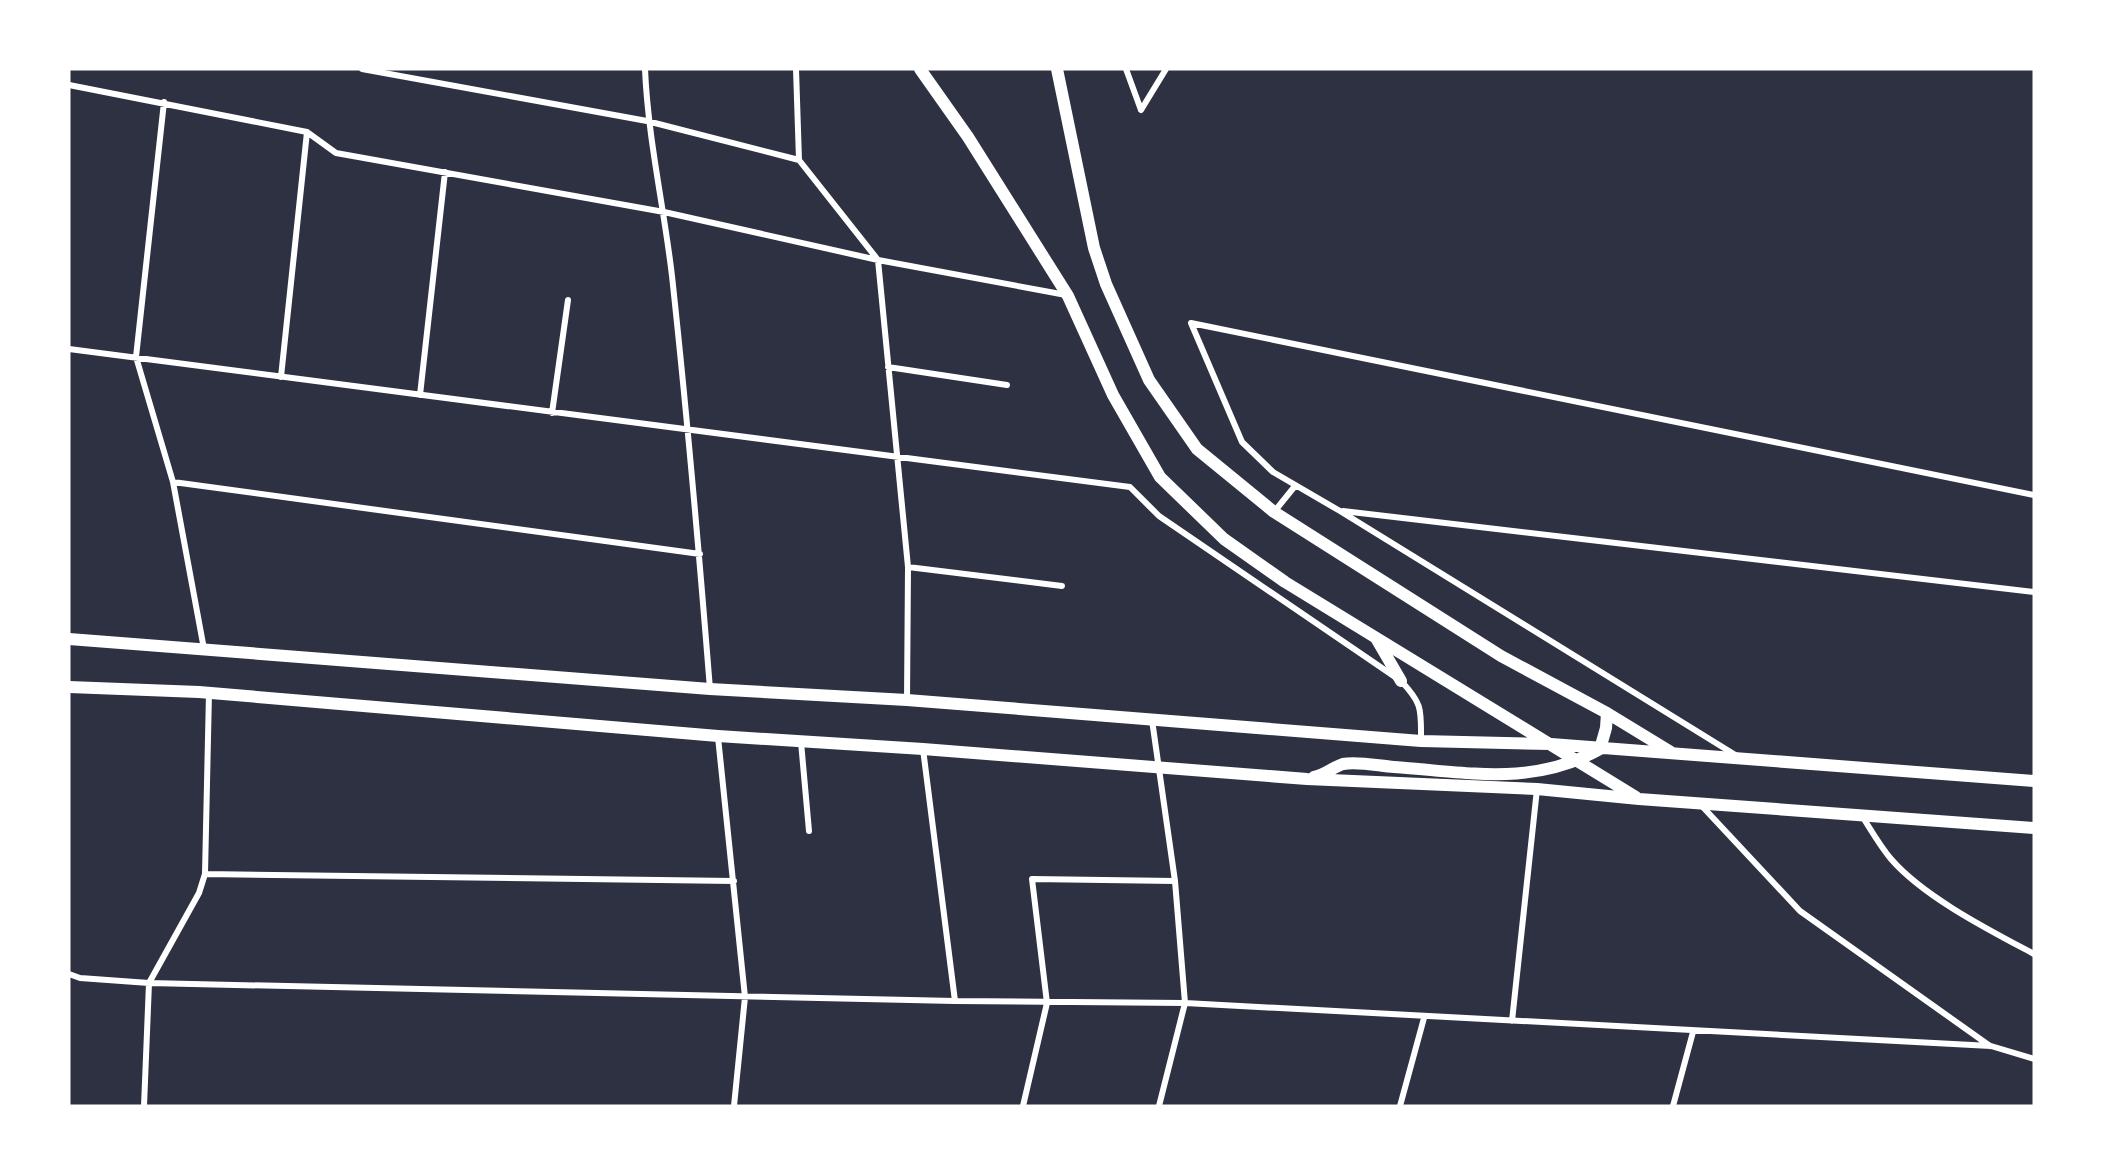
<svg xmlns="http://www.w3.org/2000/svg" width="2103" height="1175" font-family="Raleway,sans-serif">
<rect width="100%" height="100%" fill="#2d3142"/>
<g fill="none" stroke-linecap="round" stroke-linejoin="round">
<!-- minor -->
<path stroke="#fff" stroke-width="6" d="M362,69L647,121L799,160
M645,69C648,139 664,207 672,276C687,414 699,551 710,689
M796,69L799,160L878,260L908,567L907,700
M1126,69L1141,110
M69,85L307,132L336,153L664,212L878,260L1066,295
M164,102L136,357L173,482L204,649
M1141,110L1166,69
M1191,323L2034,495
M1191,323L1242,442L1273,472L1340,511L1737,756
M69,349L1130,487L1159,516L1401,681C1423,704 1421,710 1421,741
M888,367L1007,385
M281,377L307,132
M420,395L445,172
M552,413L568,300
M173,482L700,554
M1343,511L2034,592
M1274,512L1295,486
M908,567L1062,586
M1152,720L1175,881L1185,1003L1159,1106
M718,737L745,997L734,1106
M801,742L809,831
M923,749L955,1001
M1700,804L1800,911L1990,1046
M1862,816C1871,830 1880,846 1891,859C1924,897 1989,930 2034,954
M205,874L734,881
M69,974L80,978L149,983L955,1001L1185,1003L1991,1046L2034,1059
M1512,1021L1537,789
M144,1106L149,983L199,893L205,874L209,693
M1023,1106L1047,1003L1032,879L1175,881
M1400,1106L1424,1018
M1673,1106L1693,1032"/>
<!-- secondary -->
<path stroke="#fff" stroke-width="12" d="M920,69L968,137L1068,296L1113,395L1160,477L1224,539L1285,582L1636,797
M1057,69L1094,248L1106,284L1149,380L1197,449L1274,512L1501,656L1607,713L1671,752
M1376,638L1401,681
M69,639L710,689L907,700L1421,741L1551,744L2034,781
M69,687L199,692L718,736L923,749L1307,779L1537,789L1639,799L2034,828
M1314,777C1325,775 1333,767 1343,764C1358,761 1379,766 1394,767C1468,772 1532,787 1600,749L1606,728L1607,713"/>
</g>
<!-- border -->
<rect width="2103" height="1175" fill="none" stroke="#ffffff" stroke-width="141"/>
</svg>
